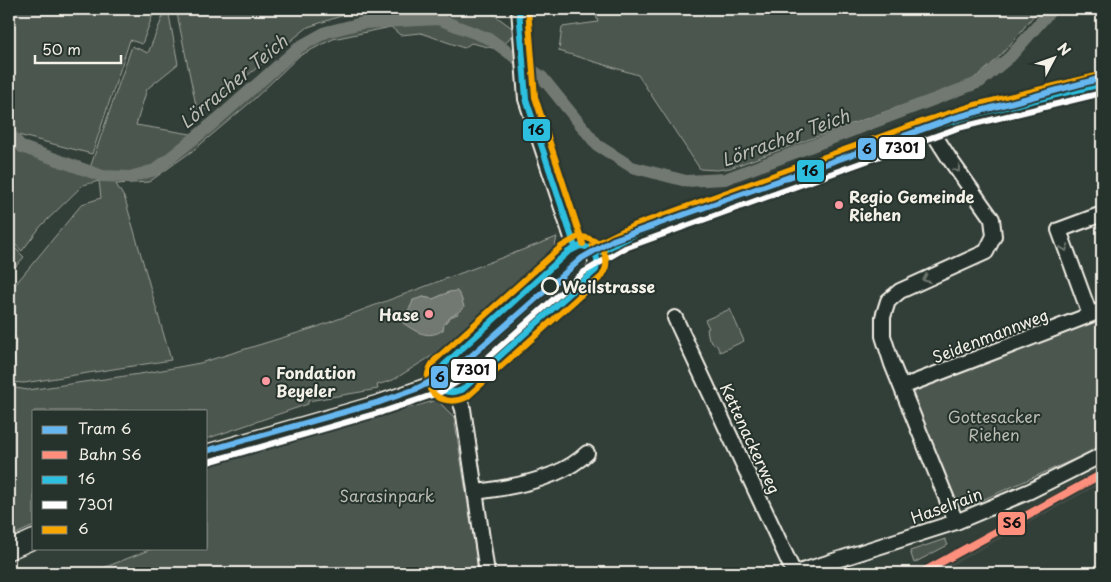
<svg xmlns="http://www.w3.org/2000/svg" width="1111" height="582" font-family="'Playpen Sans',sans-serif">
<rect width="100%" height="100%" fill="#323e38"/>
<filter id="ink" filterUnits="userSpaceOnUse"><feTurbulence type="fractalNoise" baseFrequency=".02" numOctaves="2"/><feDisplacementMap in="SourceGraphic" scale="10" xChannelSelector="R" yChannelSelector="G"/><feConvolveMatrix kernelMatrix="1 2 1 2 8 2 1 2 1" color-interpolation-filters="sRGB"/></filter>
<g filter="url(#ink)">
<!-- built -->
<path fill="#404b44" d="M1102,466V483L938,573H910Z"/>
<!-- green -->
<path fill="#4c564f" stroke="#a0a49c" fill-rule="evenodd" d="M9,9H155L142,44L130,40L92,154L18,135L9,125Z
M166,9H168L178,64L147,89L136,125L191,134L309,36C348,21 389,16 430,11L433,9H486L515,30L501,50L471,43L464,48L421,33L400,35L391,27L333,39L299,56L252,101L195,149L149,182L116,184L125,199L171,360L24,383L9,382V362H14L16,337L9,336V292L82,204L101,198L99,181L83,185L41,226L22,251L9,239V137L20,150L90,168L132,46L148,53Z
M176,9H374L359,10L308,27L198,115Z
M594,9H1039C1019,33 998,64 970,81L730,168L717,170L700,169L638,75L559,51L562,27L598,22Z
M557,237L554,250L551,256L487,315L456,341L393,380L377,385L378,389L308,401V404L206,439V411H34V526L9,537V387L28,390L146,373L200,363L317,327ZM449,292L458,314L450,317L444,324L404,315L423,297L433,299Z
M9,242L24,257L9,274Z
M730,309L744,341L720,352L716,344L714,345L711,340H709L707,329L709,328L705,320Z
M1102,318V447L966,507L958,504L913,396L919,386Z
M437,400L454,417L479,573H100L98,570L154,548H206V466Z
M945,539L948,545L914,563L910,551Z"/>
<!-- water -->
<path fill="#727972" stroke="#a6a9a1" d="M457,291L461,297L464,307C457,315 444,317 443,330C428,340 416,332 403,323C404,313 411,309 413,300L423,297L433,299L449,292Z"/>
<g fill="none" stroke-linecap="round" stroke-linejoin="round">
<!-- stream -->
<path stroke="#a6a9a1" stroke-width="4" d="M324,573V568"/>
<!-- canal -->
<path stroke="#727972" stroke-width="12" d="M9,133L22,147L102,176L130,177L155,170L211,125L299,47L326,32L362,23L438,19L490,39L542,77L597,145L632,167L686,181L725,179L980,82L1010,57L1052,9"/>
<!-- minor casing -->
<g stroke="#f4f1e8" stroke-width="18">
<path id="minor" d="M519,9L526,99L575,247
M930,128L949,158L992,219L994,236L986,252L900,291L888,301L883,317V336L892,364L956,522
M1102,214L1059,230L1090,315L1102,310
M675,318L794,573
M902,387L1090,315
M457,393L463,409L466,429L487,573
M475,492C510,488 561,479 587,453
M796,573L956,522L1030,491L1102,455"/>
</g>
<!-- major casing -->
<g stroke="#f4f1e8" stroke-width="21">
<path id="major" d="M580,246C593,246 601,257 596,270L462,390C452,395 434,392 436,377C437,371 441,367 445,363L568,252Z
M596,254L636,234L930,128L977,114L1102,84
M206,454L380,404L437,384
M9,550L34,539"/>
</g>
<!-- minor -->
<use href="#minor" stroke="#26332d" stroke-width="14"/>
<!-- major -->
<use href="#major" stroke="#26332d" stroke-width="18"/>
<!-- bus-1 casing -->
<g stroke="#26332d" stroke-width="10">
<path id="bus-1" d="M519,9L526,99L575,247
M580,246C594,247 600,257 596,270L462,390C441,398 427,382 444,365L568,252Z
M596,254L636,234L930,128L977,114L1102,84"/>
</g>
<!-- bus-2 casing -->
<g stroke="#26332d" stroke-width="10">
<path id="bus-2" d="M208,462L382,412L441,392L467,376L584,272L625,248L958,128L1102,93"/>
</g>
<!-- bus-3 casing -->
<g stroke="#26332d" stroke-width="10">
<path id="bus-3" d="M528,9L535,97L583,244
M576,238L562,246L435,360C414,386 440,410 467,397L602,276C613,258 601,239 581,237
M592,246L633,226L927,120L975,105L1100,75"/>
</g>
<!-- bus-1 -->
<use href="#bus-1" stroke="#2dbfdf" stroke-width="6"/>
<!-- bus-2 -->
<use href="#bus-2" stroke="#fff" stroke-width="6"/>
<!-- bus-3 -->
<use href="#bus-3" stroke="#f7a600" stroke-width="6"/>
<!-- rail-1 casing -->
<g stroke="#26332d" stroke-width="11">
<path id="rail-1" d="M921,573L1102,474"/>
</g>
<!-- rail-1 -->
<use href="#rail-1" stroke="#fe8f7d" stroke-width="8"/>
<!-- tram-1 casing -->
<g stroke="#26332d" stroke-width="10">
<path id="tram-1" d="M206,451L380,402L416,389L438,378L470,357L582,258L613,240L954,118L1102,78"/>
</g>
<!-- tram-1 -->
<use href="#tram-1" stroke="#66b7f0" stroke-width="6"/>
</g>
<!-- one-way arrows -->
<defs><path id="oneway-chevron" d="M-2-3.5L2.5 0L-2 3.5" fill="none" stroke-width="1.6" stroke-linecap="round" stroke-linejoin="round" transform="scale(1.25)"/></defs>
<g stroke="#6e766e">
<use href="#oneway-chevron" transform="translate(957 169) rotate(54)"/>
<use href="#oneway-chevron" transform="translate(1065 248) rotate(70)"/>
<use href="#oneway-chevron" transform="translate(926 279) rotate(156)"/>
</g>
</g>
<!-- markers -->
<g fill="#ff9aa2" stroke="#26332d" stroke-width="2">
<circle cx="839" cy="205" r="5"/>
<circle cx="429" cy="314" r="5"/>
<circle cx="266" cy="381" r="5"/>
</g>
<circle fill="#26332d" stroke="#f4f1e8" stroke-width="2.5" cx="550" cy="286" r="8"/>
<g text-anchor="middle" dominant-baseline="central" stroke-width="4" stroke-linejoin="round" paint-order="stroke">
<!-- poi labels -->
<g font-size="16" font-weight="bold" fill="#f4f1e8" stroke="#26332d" text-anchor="start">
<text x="849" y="196">Regio Gemeinde<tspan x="849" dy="18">Riehen</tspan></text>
<text x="419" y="314" text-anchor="end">Hase</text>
<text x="276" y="372">Fondation<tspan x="276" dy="18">Beyeler</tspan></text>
</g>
<!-- stop labels -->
<g font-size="16" font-weight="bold" fill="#f4f1e8" stroke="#26332d" text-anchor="start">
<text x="562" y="286">Weilstrasse</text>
</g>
<!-- street labels -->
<g font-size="16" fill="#f4f1e8" stroke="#26332d">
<text transform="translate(990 335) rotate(-21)">Seidenmannweg</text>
<text transform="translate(751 438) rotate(65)">Kettenackerweg</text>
<text transform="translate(946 505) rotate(-20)">Haselrain</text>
</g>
<!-- park labels -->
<g font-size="16" fill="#b9bbb2" stroke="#26332d">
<text x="994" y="416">Gottesacker<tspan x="994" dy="18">Riehen</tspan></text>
<text x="387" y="495">Sarasinpark</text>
</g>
<!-- water labels -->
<g font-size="18" font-style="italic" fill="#babbb3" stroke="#26332d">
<text transform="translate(233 81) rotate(-40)">Lörracher Teich</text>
<text transform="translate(785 137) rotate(-20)">Lörracher Teich</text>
</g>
</g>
<g stroke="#26332d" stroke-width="2">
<rect x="522" y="118" width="29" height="24" rx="5" fill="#2dbfdf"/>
<rect x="878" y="136" width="48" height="24" rx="5" fill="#fff"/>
<rect x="857" y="137" width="20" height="24" rx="5" fill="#66b7f0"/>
<rect x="796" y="159" width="29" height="24" rx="5" fill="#2dbfdf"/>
<rect x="450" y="358" width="47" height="24" rx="5" fill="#fff"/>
<rect x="430" y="365" width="19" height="24" rx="5" fill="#66b7f0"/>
<rect x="997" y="511" width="29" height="25" rx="5" fill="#fe8f7d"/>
</g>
<g font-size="14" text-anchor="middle" font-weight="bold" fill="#111">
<text x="536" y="135">16</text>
<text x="902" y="153">7301</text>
<text x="867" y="154">6</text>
<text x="810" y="176">16</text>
<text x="473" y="375">7301</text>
<text x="440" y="382">6</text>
<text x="1012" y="528">S6</text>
</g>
<!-- margin -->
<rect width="1111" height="582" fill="none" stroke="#26332d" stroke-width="30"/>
<rect x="15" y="15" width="1081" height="552" fill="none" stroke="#f4f1e8" stroke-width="2" filter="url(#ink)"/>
<!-- legend -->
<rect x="32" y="410" width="175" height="140" fill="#26332d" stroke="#787f78"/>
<rect x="42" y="426" width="25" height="8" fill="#66b7f0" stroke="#787f78"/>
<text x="78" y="434" font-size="15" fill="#f4f1e8">Tram 6</text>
<rect x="42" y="451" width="25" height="8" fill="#fe8f7d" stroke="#787f78"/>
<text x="78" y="460" font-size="15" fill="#f4f1e8">Bahn S6</text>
<rect x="42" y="476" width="25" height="8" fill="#2dbfdf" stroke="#787f78"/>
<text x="78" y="484" font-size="15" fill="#f4f1e8">16</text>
<rect x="42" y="501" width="25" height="8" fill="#ffffff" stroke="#787f78"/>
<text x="78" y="510" font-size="15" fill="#f4f1e8">7301</text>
<rect x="42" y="526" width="25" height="8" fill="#f7a600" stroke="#787f78"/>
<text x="78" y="534" font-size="15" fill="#f4f1e8">6</text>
<!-- north arrow -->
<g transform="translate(1054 58) rotate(49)" stroke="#26332d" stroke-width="4" paint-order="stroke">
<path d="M0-4L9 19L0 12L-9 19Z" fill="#f4f1e8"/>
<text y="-8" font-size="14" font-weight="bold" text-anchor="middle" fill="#f4f1e8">N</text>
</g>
<!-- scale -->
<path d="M35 55v8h86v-8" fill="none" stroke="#f4f1e8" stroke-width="2.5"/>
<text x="42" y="55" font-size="15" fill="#f4f1e8" stroke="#26332d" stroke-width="4" paint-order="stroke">50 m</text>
</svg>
